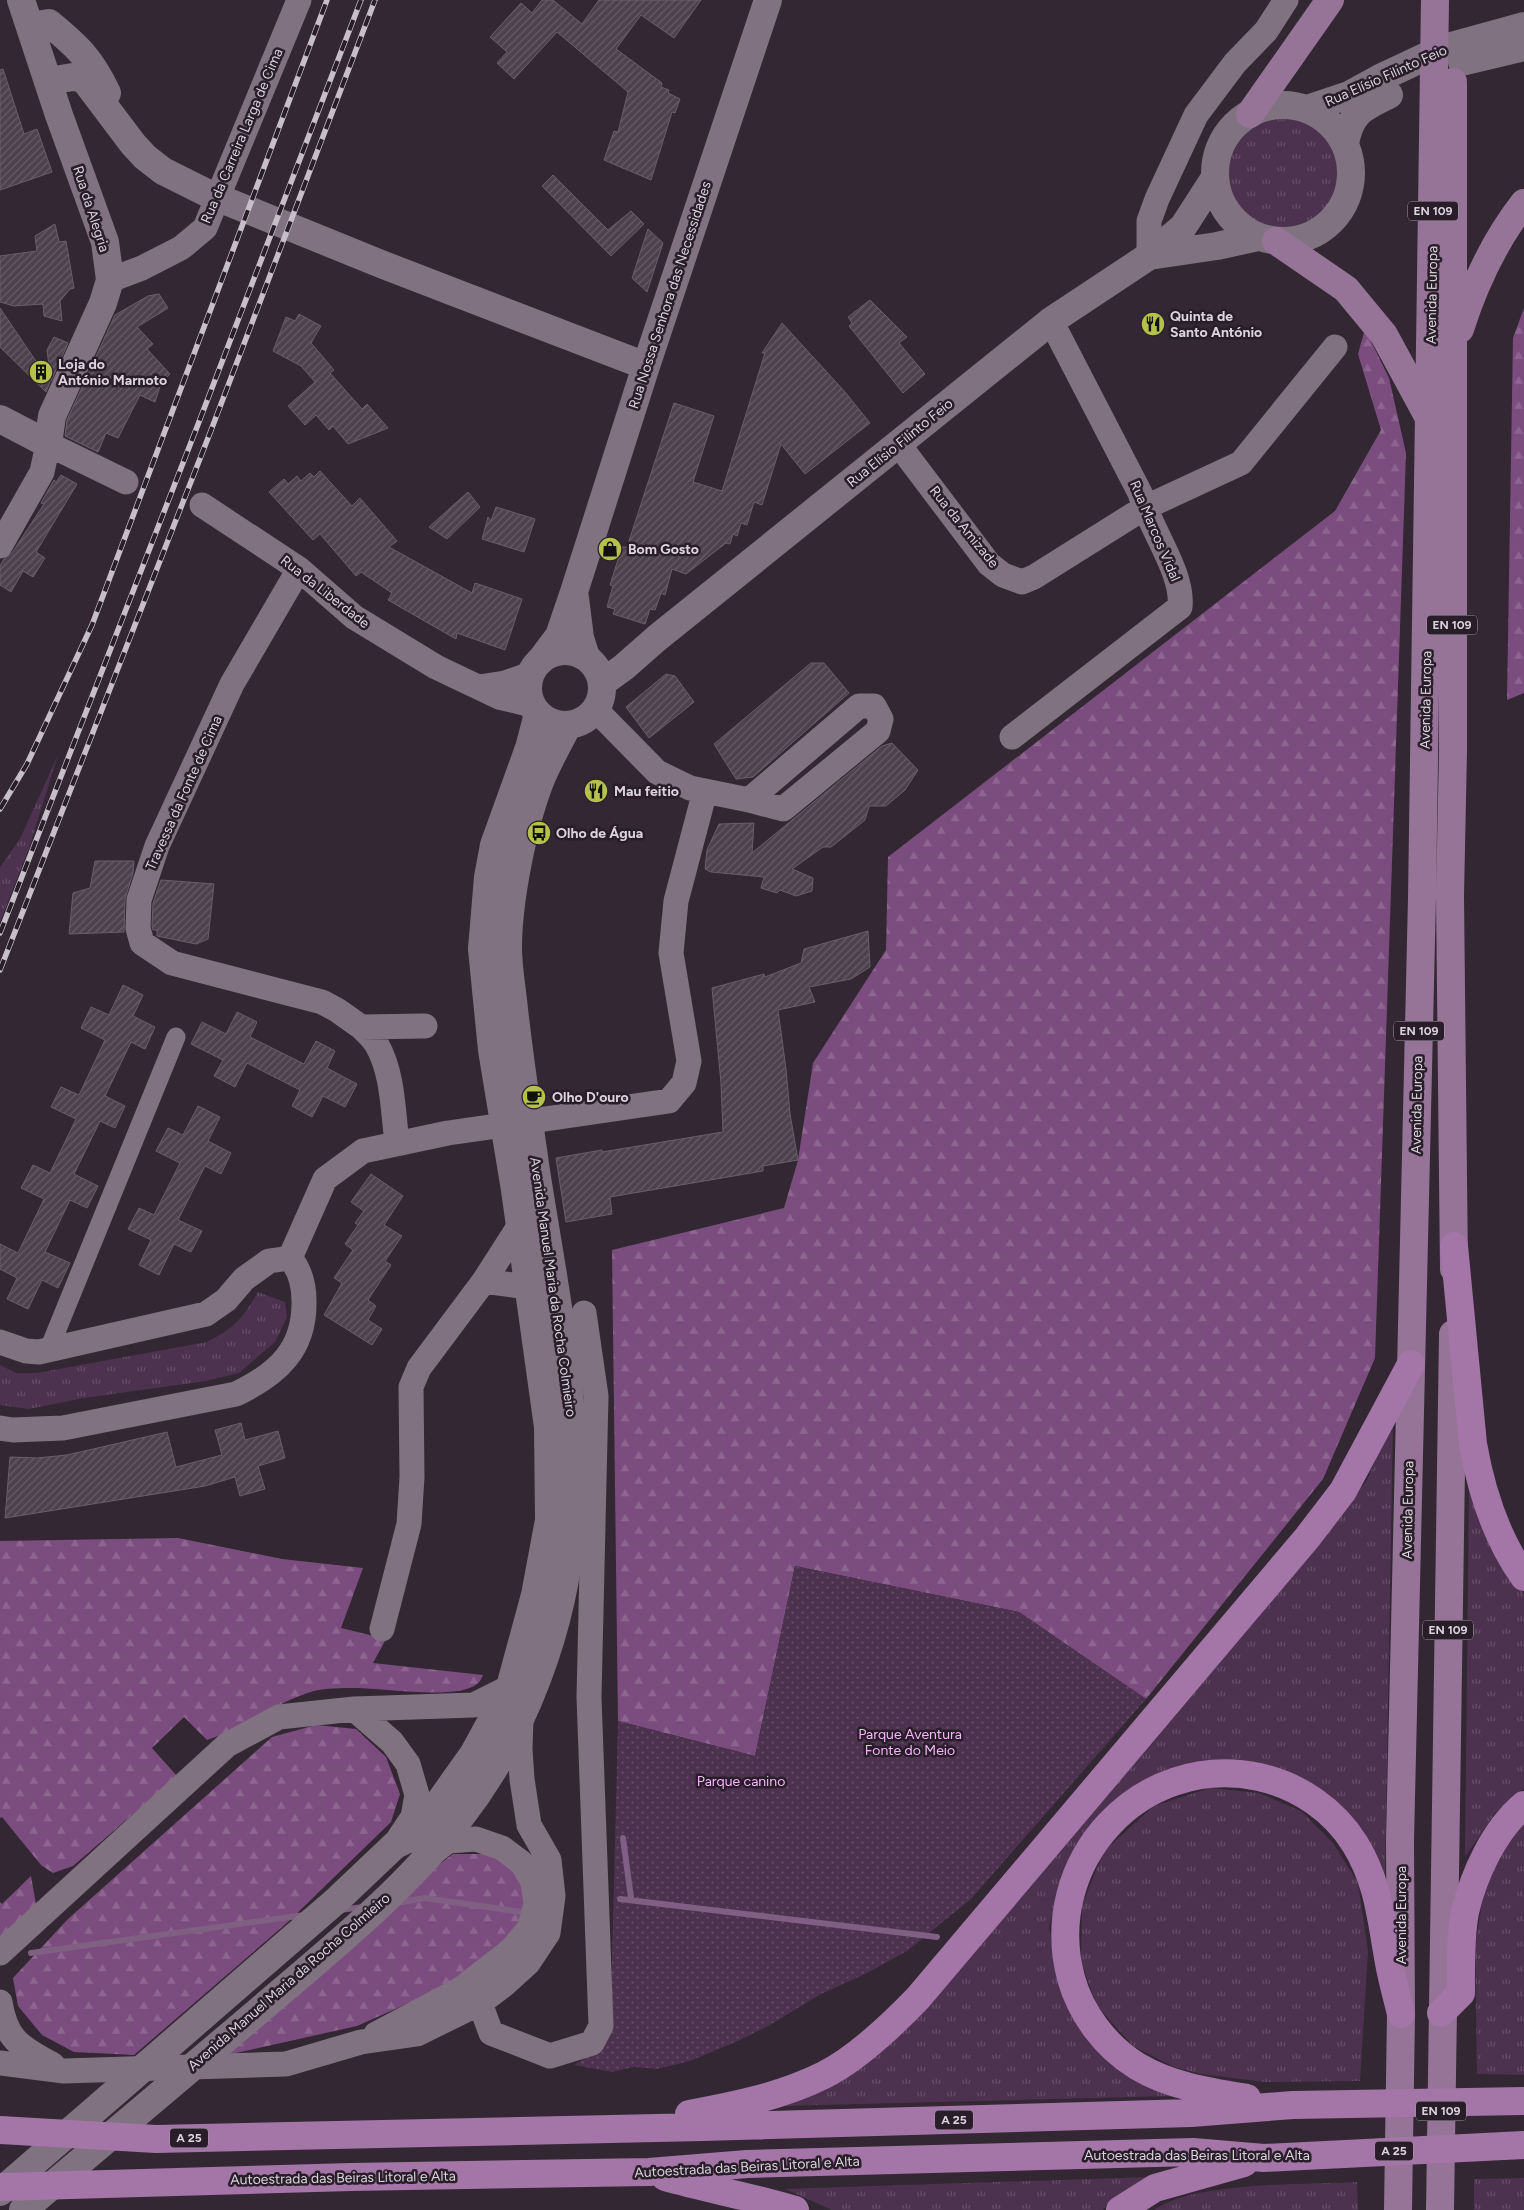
<svg xmlns="http://www.w3.org/2000/svg" width="1524" height="2210" font-family="Figtree,sans-serif">
<defs>
<pattern id="grass-tufts" width="24" height="20" patternUnits="userSpaceOnUse" patternTransform="scale(1.25)"><rect width="24" height="20" fill="#4d324f"/><path d="M3 7l-1-3M5 7V3M7 7l1-3M15 17l-1-3M17 17v-4M19 17l1-3" fill="none" stroke="#664f68"/></pattern>
<pattern id="forest-firs" width="22" height="20" patternUnits="userSpaceOnUse" patternTransform="scale(1.25)"><rect width="22" height="20" fill="#7b4d7e"/><path d="M5 1l3.5 6h-7zM16 11l3.5 6h-7z" fill="#8d6690"/></pattern>
<pattern id="park-dots" width="8" height="8" patternUnits="userSpaceOnUse" patternTransform="scale(1.25)"><rect width="8" height="8" fill="#4d324f"/><path d="M2 2h.1M6 6h.1" fill="none" stroke="#664f68" stroke-width="1.8" stroke-linecap="round"/></pattern>
<pattern id="building-hatch" width="6" height="6" patternUnits="userSpaceOnUse" patternTransform="scale(1.25)"><rect width="6" height="6" fill="#4d414d"/><path d="M-1 1l2-2M0 6l6-6M5 7l2-2" fill="none" stroke="#665c66"/></pattern>
</defs>
<rect width="100%" height="100%" fill="#322733"/>
<!-- grass -->
<path fill="url(#grass-tufts)" d="M1226 174a56 56 0 1 1 112 0a56 56 0 1 1-112 0Z
M58,755L29,848L0,922V867L20,839Z
M258,1292L285,1302L287,1317L275,1342L239,1373L206,1381L84,1398L29,1409L0,1405V1365L16,1373H37L207,1342C234,1328 243,1318 258,1292Z
M1393,1418L1385,1877L1264,1766L1097,1818L1065,1867L1049,1927L1059,1986L1173,2096L780,2106L846,2074L1313,1552L1367,1480Z
M1469,1484L1511,1578L1524,1594V1788L1496,1812L1465,1857Z
M1210,1788L1259,1793L1301,1811L1333,1843L1358,1883L1368,1951L1360,2081L1264,2082L1201,2074L1174,2067L1133,2046L1097,2006L1081,1962L1082,1905L1104,1851L1154,1806Z
M1524,1821V2075L1477,2074L1475,1946L1482,1904L1494,1861Z
M1150,2177L1102,2210H832L785,2189Z
M1524,2178V2210H1474V2179Z
M1357,2182L1358,2210H1154C1194,2181 1305,2185 1357,2182Z"/>
<!-- forest -->
<path fill="url(#forest-firs)" d="M1524,308V693L1507,700L1513,338Z
M1365,329L1389,378L1406,453L1375,1358L1323,1479L1146,1699L1019,1612L795,1566L755,1756L618,1721L612,1250L784,1208L798,1160L813,1063L886,950L888,857L1335,511L1381,430L1358,354Z
M178,1538L282,1559L363,1568L341,1628L386,1639L373,1663L483,1675C482,1677 480,1682 477,1684C456,1701 380,1687 352,1688C341,1688 326,1688 314,1691C276,1702 244,1728 207,1740L184,1717L152,1748L177,1776L73,1866L53,1873L41,1865L2,1817L0,1818V1541Z
M316,1725L356,1729L386,1757L400,1794L391,1822L288,1922L134,2055L74,2052L42,2035L18,2006L13,1978L68,1919L272,1737Z
M453,1854H492L514,1872L527,1891L517,1929L463,1975L411,2002L357,2026L227,2055L430,1871Z
M31,1876L36,1904L0,1943V1902L2,1904Z"/>
<!-- park -->
<path fill="url(#park-dots)" d="M795,1566L1019,1612L1146,1699L971,1899L907,1951L863,1975L819,1995L770,2025L740,2040L690,2061L657,2069L634,2067L612,2072L574,2065L596,2051L611,2004L618,1721L755,1756Z"/>
<g fill="none" stroke-linecap="round" stroke-linejoin="round">
<!-- stream -->
<path stroke="#7f5f82" stroke-width="6" d="M623,1838L631,1898
M620,1899L937,1937
M396,1903L425,1898L521,1912
M339,1910L364,1907
M31,1953L305,1915"/>
</g>
<!-- building -->
<path fill="url(#building-hatch)" stroke="#6a5e6b" d="M542,0H553L582,24L599,0H701L674,38L641,15L616,49L662,83L661,87L669,90L668,93L680,99L675,113L672,112L651,180L604,160L614,131L618,132L628,92L557,32L514,79L497,63L507,52L490,37L521,3L532,13Z
M3,69L24,134L37,129L52,172L0,190V70Z
M553,175L608,230L631,211L644,224L611,256L542,186Z
M55,224L59,242L66,241L74,288L70,289L60,301L62,321L44,316L43,304L14,306L0,302V256L37,251L35,236Z
M648,229L663,243L647,292L632,278Z
M159,294L168,308L137,327L153,344L147,349L170,374L161,383L155,402L140,395L118,438L106,433L98,452L65,436L67,420L115,315L148,296Z
M870,300L907,337L899,343L925,374L903,393L849,326L852,323L848,317Z
M0,308L50,382L46,392L0,347Z
M299,314L321,326L311,343L334,370L330,373L362,409L367,404L388,428L348,444L333,426L329,430L316,415L305,425L288,406L315,382L301,366L273,351L286,317L295,321Z
M782,323L845,392L870,423L805,474L781,444L762,505L754,502L747,525L741,523L737,536L733,534L730,544L726,543L686,574L672,569L665,595L661,593L655,610L650,609L645,624L613,614L615,609L607,607L613,586L610,585L622,547H627L674,403L714,416L693,482L722,491L765,353H762Z
M54,337L68,343L51,381L47,350Z
M320,471L352,506L360,498L397,541L389,547L472,593L475,583L522,599L505,650L457,633L456,639L388,600L392,593L361,572L356,576L320,534L313,540L269,492L284,479L288,484L297,476L301,481L310,473L314,477Z
M61,475L77,484L36,552L45,558L33,577L23,571L11,592L0,585V566L4,559L12,553L44,504L41,503L54,480L56,482Z
M468,492L480,507L447,539L429,527Z
M496,507L535,519L524,552L482,539L488,517L491,521Z
M811,663H824L849,693L753,777L736,779L714,744Z
M666,674L675,676L694,702L649,738L626,707Z
M892,743L918,770L905,790L886,806H869L865,820L831,847H823L792,869L813,878L812,891L796,896L780,890L777,893L761,888L764,877L711,872L705,869L707,850L719,824L754,823L752,853L882,746Z
M95,861H134L133,873L125,899L124,932L69,934L73,893L90,888Z
M161,880L214,884L208,939L196,944L157,936V930H153L152,926L153,903Z
M868,931L870,967L851,979L809,987L815,1002L778,1010L786,1069L790,1114L798,1160L763,1166V1171L610,1197L612,1214L566,1222L556,1158L602,1150V1152L723,1132L721,1083L712,988L764,974L765,977L801,963L804,949Z
M123,985L143,995L133,1016L155,1027L145,1049L131,1042L105,1096L125,1106L115,1128L100,1121L74,1174L98,1186L87,1208L70,1200L45,1252L70,1263L58,1288L42,1280L28,1309L7,1299L17,1278L0,1269V1244L18,1253L44,1199L21,1188L33,1165L50,1173L76,1119L51,1107L61,1087L79,1095L105,1040L81,1028L91,1007L109,1015Z
M237,1012L257,1022L250,1037L304,1064L316,1041L335,1051L327,1068L357,1084L345,1107L323,1096L312,1117L292,1106L300,1090L247,1063L235,1087L214,1076L223,1060L191,1044L202,1022L226,1034Z
M198,1106L220,1117L208,1141L231,1153L221,1174L205,1166L178,1220L202,1231L191,1252L174,1244L159,1275L139,1265L151,1240L128,1229L139,1208L154,1215L180,1163L156,1151L168,1128L183,1135Z
M371,1174L403,1196L384,1225L402,1236L385,1261L391,1265L368,1300L376,1306L368,1320L382,1329L372,1345L324,1315L342,1283L334,1278L353,1250L345,1244L358,1225L355,1223L364,1211L351,1202Z
M241,1423L245,1440L278,1431L285,1458L258,1466L265,1489L240,1496L235,1477L205,1486L5,1518L10,1457L37,1458L67,1455L167,1432L176,1467L222,1455L215,1430Z"/>
<g fill="none" stroke-linecap="round" stroke-linejoin="round">
<!-- pedestrian -->
<path stroke="#807280" stroke-width="19" d="M49,1349L176,1037"/>
<!-- minor -->
<path stroke="#807280" stroke-width="25" d="M1149,256V221L1157,199L1196,115L1235,63L1266,31L1286,0
M110,280L142,268L181,248L205,228L299,0
M899,445L989,564L1003,575L1022,582L1034,577L1144,508L1241,463L1335,347
M202,505L299,569L354,617L436,667L499,697L532,705
M0,546L42,472L48,444L126,482
M299,569L232,684L157,846L139,900L138,928L142,943L172,963L322,1002L337,1010L361,1027L425,1026
M479,687L505,683L531,674
M595,709L657,772L690,788L749,800L783,809L878,731L881,719L874,706H859L749,800
M1012,737L1180,607C1184,573 1149,527 1140,493L1051,321
M361,1027C366,1032 373,1038 377,1045C393,1073 393,1111 397,1143
M290,1258L325,1179L363,1151L448,1133L669,1101L684,1083L689,1061L671,953L676,901L705,791
M484,1281L528,1287
M0,1342L26,1351L39,1352L206,1314L226,1300L244,1279L269,1261L290,1258C300,1270 304,1284 304,1301C305,1349 278,1374 236,1394L63,1428L13,1430L0,1428
M382,1629L409,1524L412,1477L411,1387L419,1368L484,1281L518,1228
M397,1841L413,1817L417,1795L408,1764L392,1742L354,1709L474,1705L510,1687
M0,1953L227,1745L279,1717L354,1709
M0,2002C6,2041 21,2047 53,2065
M480,2003L491,2033L550,2056L592,2043L601,2026L589,1697L596,1396L584,1313
M376,2034L461,1989L511,1950L529,1929L536,1904L533,1882L522,1863L502,1848L476,1839L448,1841L430,1855
M0,2063L64,2071L286,2064L361,2042L417,2034L480,2003L505,1984L528,1963L548,1933L553,1896L549,1860L529,1825L522,1779L520,1749L521,1719"/>
<!-- tertiary -->
<path stroke="#807280" stroke-width="28" d="M30,26L49,23C77,46 91,59 107,93
M48,81L73,77L84,79L133,144L145,157L163,171L211,195L381,264L646,366
M0,419L48,444L52,416L103,303L110,280L105,242L59,115L21,0
M575,598L580,638L586,657
M541,660L559,636L574,592L646,366L768,0"/>
<!-- secondary -->
<path stroke="#807280" stroke-width="28" d="M1462,62L1524,47
M1215 173a68 68 0 1 1 136 0a68 68 0 1 1-136 0Z
M1307,109L1349,95L1380,78L1444,48L1524,26
M1345,144C1350,113 1362,108 1389,95
M1149,256L1217,246L1258,237
M528 688a37 37 0 1 1 74 0a37 37 0 1 1-74 0Z
M602,683L624,667L657,638L1051,321L1149,256L1183,227L1214,179
M0,2192L338,1899L395,1845L410,1838L440,1801L474,1753L510,1687L535,1595L549,1520L548,1427L515,1190L492,1050L482,949L488,877L494,845L529,748L538,714
M23,2210C98,2147 173,2083 248,2020C321,1957 401,1895 460,1818C524,1736 565,1626 572,1523C580,1405 554,1287 536,1171C528,1114 519,1057 513,1000C511,983 508,965 508,948C508,901 523,824 541,779C549,760 559,743 568,725"/>
<!-- primary -->
<path stroke="#967497" stroke-width="28" d="M1453,82V751L1450,896L1454,1269
M1250,114L1330,0
M1276,241L1346,289L1384,335L1429,418
M1460,329C1474,285 1495,240 1524,203
M1398,2210L1401,2014L1400,1841L1422,898L1435,0
M1440,2210L1453,1334"/>
<!-- motorway -->
<path stroke="#a475a7" stroke-width="28" d="M1454,1246L1473,1444C1481,1490 1497,1539 1524,1577
M1441,2013L1461,1993C1461,1967 1460,1938 1465,1912C1474,1874 1494,1830 1524,1805
M1247,2098C1210,2092 1170,2086 1137,2066C1105,2046 1081,2014 1071,1978C1040,1862 1140,1752 1259,1777C1299,1786 1334,1810 1355,1844C1379,1883 1381,1920 1389,1963C1392,1980 1397,1997 1401,2014
M689,2114C734,2106 782,2096 824,2075C858,2058 892,2025 918,1998L1307,1538L1343,1491L1411,1364
M0,2130L156,2139L703,2127L1191,2113L1293,2105L1524,2101
M665,2177C708,2189 752,2197 795,2210
M0,2187L351,2177L649,2172L747,2164L1193,2152L1264,2158L1524,2145
M1120,2210L1155,2188L1244,2163"/>
<!-- rail casing -->
<g stroke="#c6bfc7" stroke-width="5.5">
<path id="rail" d="M0,809L27,764L92,625L327,0
M0,933L197,427L361,0
M0,970L210,433L375,0"/>
</g>
<!-- rail -->
<use href="#rail" stroke="#281d29" stroke-width="4" stroke-dasharray="11" stroke-linecap="butt"/>
</g>
<!-- icons -->
<defs>
<g id="restaurant-disc" transform="scale(1.25)"><circle r="9.5" fill="#b5c249" stroke="#281d29"/><path d="M-5-6h1v4h1v-4h1v4h1v-4h1v5L-1.5 .5V6h-2V.5L-5-1ZM5-6V6H3V1.5H1.5Q1.5-4 5-6Z" fill="#111"/></g>
<g id="building-disc" transform="scale(1.25)"><circle r="9.5" fill="#b5c249" stroke="#281d29"/><path d="M-4-6H4V6H1V3H-1V6H-4ZM-2.5-4.3h1.7v1.8h-1.7ZM.8-4.3h1.7v1.8H.8ZM-2.5-1h1.7V.8h-1.7ZM.8-1h1.7V.8H.8Z" fill="#111"/></g>
<g id="shop-disc" transform="scale(1.25)"><circle r="9.5" fill="#b5c249" stroke="#281d29"/><path d="M-5-2.5h2.3a2.7 3.5 0 0 1 5.4 0H5L5.5 6h-11ZM-1.5-2.5h3a1.5 2.3 0 0 0-3 0Z" fill="#111"/></g>
<g id="bus-disc" transform="scale(1.25)"><circle r="9.5" fill="#b5c249" stroke="#281d29"/><path d="M-5-6H5V4H4V6H2V4H-2V6H-4V4H-5ZM-3.5-4V0h7V-4ZM-3.5 1.2v1.5H-2V1.2ZM2 1.2v1.5H3.5V1.2Z" fill="#111"/></g>
<g id="cafe-disc" transform="scale(1.25)"><circle r="9.5" fill="#b5c249" stroke="#281d29"/><path d="M-5.5-4.5H6V0H3Q3 3.5 0 3.5H-2.5Q-5.5 3.5-5.5 0ZM3-3.2v2h1.7v-2ZM-6 4.5H4V6H-6Z" fill="#111"/></g>
</defs>
<g fill-rule="evenodd">
<use href="#restaurant-disc" x="1153" y="324"/>
<use href="#building-disc" x="41" y="372"/>
<use href="#shop-disc" x="610" y="549"/>
<use href="#restaurant-disc" x="596" y="791"/>
<use href="#bus-disc" x="539" y="833"/>
<use href="#cafe-disc" x="534" y="1097"/>
</g>
<g text-anchor="middle" dominant-baseline="central" stroke-width="5" stroke-linejoin="round" paint-order="stroke">
<!-- shield labels -->
<g fill="#281d29" stroke="#a59da6" stroke-width="1">
<rect x="1408" y="201.5" width="50" height="19" rx="4"/>
<rect x="1427" y="615.5" width="50" height="19" rx="4"/>
<rect x="1394" y="1021.5" width="50" height="19" rx="4"/>
<rect x="1423" y="1620.5" width="50" height="19" rx="4"/>
<rect x="1416" y="2101.5" width="50" height="19" rx="4"/>
<rect x="935" y="2110.5" width="38" height="19" rx="4"/>
<rect x="170" y="2128.5" width="38" height="19" rx="4"/>
<rect x="1375" y="2141.5" width="38" height="19" rx="4"/>
</g>
<g font-size="12" font-weight="bold" fill="#dbd4dc">
<text x="1433" y="211">EN 109</text>
<text x="1452" y="625">EN 109</text>
<text x="1419" y="1031">EN 109</text>
<text x="1448" y="1630">EN 109</text>
<text x="1441" y="2111">EN 109</text>
<text x="954" y="2120">A 25</text>
<text x="189" y="2138">A 25</text>
<text x="1394" y="2151">A 25</text>
</g>
<!-- street labels -->
<g font-size="14" fill="#dbd4dc" stroke="#281d29">
<text transform="translate(1386 76) rotate(-24)">Rua Elísio Filinto Feio</text>
<text transform="translate(242 136) rotate(-67)">Rua da Carreira Larga de Cima</text>
<text transform="translate(91 209) rotate(72)">Rua da Alegria</text>
<text transform="translate(670 295) rotate(-72)">Rua Nossa Senhora das Necessidades</text>
<text transform="translate(1432 295) rotate(-89)">Avenida Europa</text>
<text transform="translate(900 443) rotate(-39)">Rua Elísio Filinto Feio</text>
<text transform="translate(964 527) rotate(51)">Rua da Amizade</text>
<text transform="translate(1155 531) rotate(67)">Rua Marcos Vidal</text>
<text transform="translate(325 592) rotate(38)">Rua da Liberdade</text>
<text transform="translate(1426 700) rotate(-89)">Avenida Europa</text>
<text transform="translate(184 793) rotate(-66)">Travessa da Fonte de Cima</text>
<text transform="translate(1417 1105) rotate(-89)">Avenida Europa</text>
<text transform="translate(553 1287) rotate(82)">Avenida Manuel Maria da Rocha Colmieiro</text>
<text transform="translate(1408 1510) rotate(-89)">Avenida Europa</text>
<text transform="translate(1401 1915) rotate(-90)">Avenida Europa</text>
<text transform="translate(289 1982) rotate(-41)">Avenida Manuel Maria da Rocha Colmieiro</text>
<text x="1197" y="2155">Autoestrada das Beiras Litoral e Alta</text>
<text transform="translate(747 2167) rotate(-3)">Autoestrada das Beiras Litoral e Alta</text>
<text transform="translate(343 2178) rotate(-1)">Autoestrada das Beiras Litoral e Alta</text>
</g>
<!-- poi labels -->
<g font-size="14" font-weight="bold" fill="#dbd4dc" stroke="#281d29" text-anchor="start">
<text x="1170" y="316">Quinta de<tspan x="1170" dy="16">Santo António</tspan></text>
<text x="58" y="364">Loja do<tspan x="58" dy="16">António Marnoto</tspan></text>
<text x="628" y="549">Bom Gosto</text>
<text x="614" y="791">Mau feitio</text>
<text x="556" y="833">Olho de Água</text>
<text x="552" y="1097">Olho D'ouro</text>
</g>
<!-- park labels -->
<g font-size="14" fill="#f8b4fd" stroke="#281d29">
<text x="910" y="1734">Parque Aventura<tspan x="910" dy="16">Fonte do Meio</tspan></text>
<text x="741" y="1781">Parque canino</text>
</g>
</g>
</svg>
